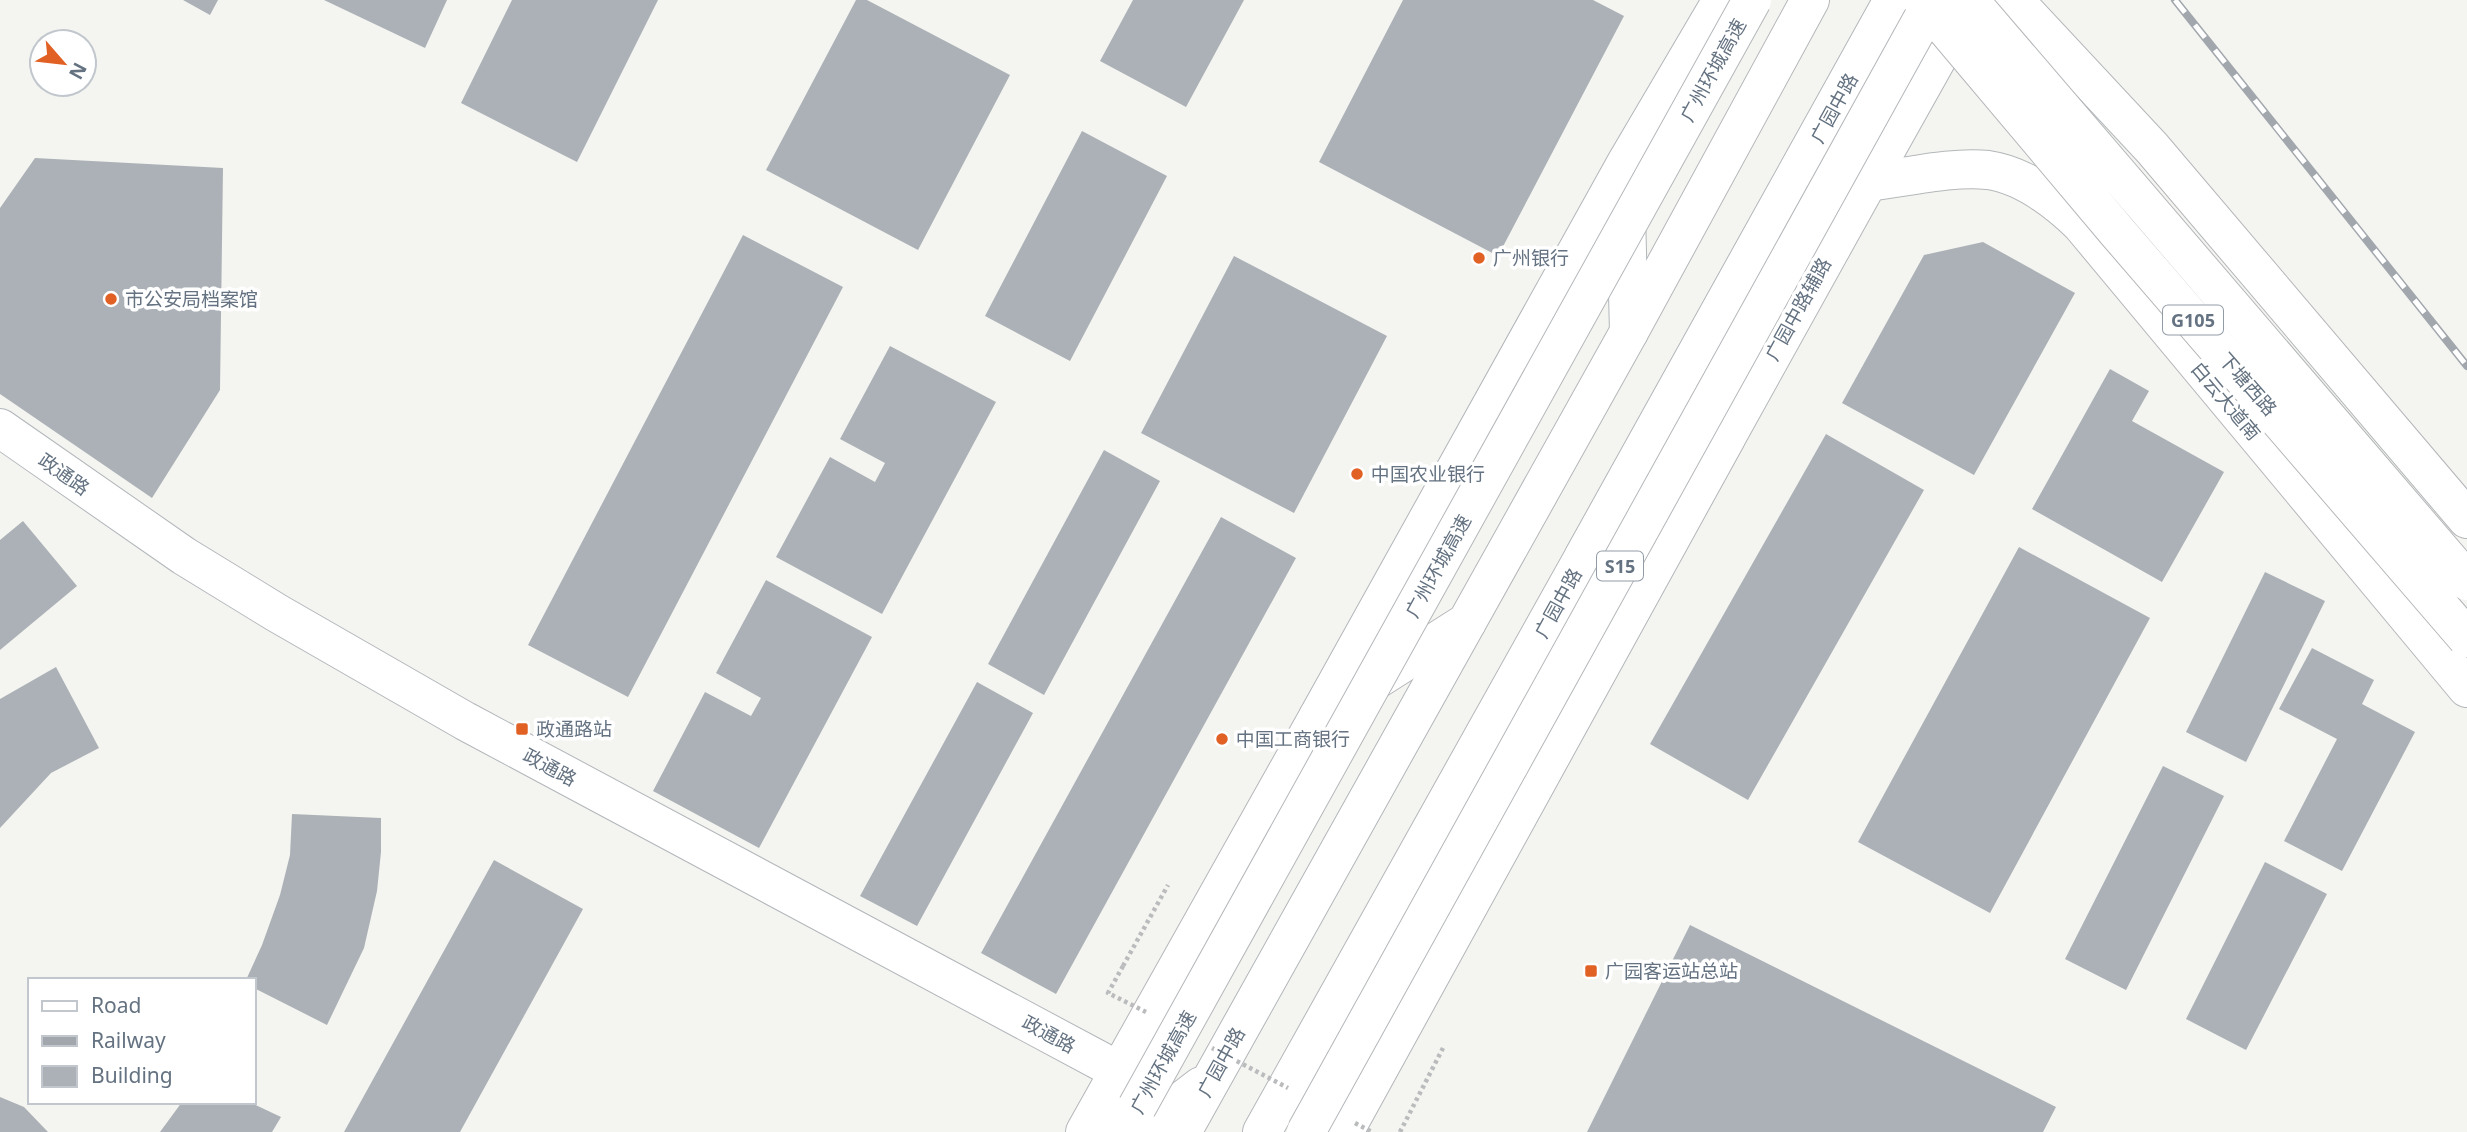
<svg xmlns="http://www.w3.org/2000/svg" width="2467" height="1132" font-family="'Noto Sans','Noto Sans SC',sans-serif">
<rect width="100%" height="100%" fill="#f4f5f0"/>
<!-- building -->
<path fill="#abb1b6" d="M183,0H218L210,15Z
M324,0H447L425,48Z
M512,0H658L577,162L461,103Z
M856,0H867L1010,75L918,250L766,170Z
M1133,0H1244L1186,107L1100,61Z
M1403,0H1593L1624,16L1498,256L1319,162Z
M1082,131L1167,176L1070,361L985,316Z
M35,158L223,168L220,390L152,498L0,394V208Z
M743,235L843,287L628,697L528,645Z
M1983,242L2075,293L1974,475L1842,403L1924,255Z
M1234,256L1387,336L1294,513L1141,433Z
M890,346L996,402L882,614L776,557L830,457L875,482L885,463L840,439Z
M2110,369L2149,391L2132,421L2224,472L2162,582L2032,509Z
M1826,434L1924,490L1748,800L1650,744Z
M1104,450L1160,481L1044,695L988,664Z
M1221,517L1296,558L1056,994L981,953Z
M23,521L77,586L0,650V540Z
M2019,547L2150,618L1990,913L1858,842Z
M2265,572L2325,601L2246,762L2186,732Z
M766,580L872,637L759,848L653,791L705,692L751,716L761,698L716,673Z
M2312,648L2374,680L2362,704L2415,732L2342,871L2284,841L2337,739L2279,709Z
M56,667L99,748L51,773L0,828V699Z
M977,682L1033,713L917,926L860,896Z
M2163,766L2224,796L2126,990L2065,959Z
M292,814L381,818V852L377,891L364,948L327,1025L254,988V980H246L262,945L280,895L290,855Z
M494,860L583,909L460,1132H344Z
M2265,862L2327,894L2246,1050L2186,1019Z
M1690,925L2056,1107L2043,1132H1587Z
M0,1097L24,1107L48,1132H0Z
M182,1102H249L281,1117L272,1132H160Z"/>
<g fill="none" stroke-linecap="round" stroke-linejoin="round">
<!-- secondary casing -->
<g stroke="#b2b6bb" stroke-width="40">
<path id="secondary" d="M0,428L184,556L277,613L465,721L1119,1071"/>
</g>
<!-- primary casing -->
<g stroke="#b2b6ba" stroke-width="40">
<path id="primary" d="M1868,182L1966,7
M1626,213L1629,332
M1584,556L1893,0
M1318,717L1625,165L1722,0
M1141,1132L1201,1086
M1182,1132L1467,622
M1344,1132L1726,438"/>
</g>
<!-- highway casing -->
<g stroke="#b4b7ba" stroke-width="40">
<path id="highway" d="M2014,0L2152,148L2467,519
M1085,1132L1318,717L1467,622L1629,332L1810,0
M1124,1132L1137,1107
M1262,1132L1583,558L1727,436L1868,182C1904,178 1951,166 1988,170C2024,175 2056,200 2081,224L2467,688"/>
</g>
<!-- path -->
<path stroke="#b9bbbd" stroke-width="4.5" stroke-dasharray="3.5 3.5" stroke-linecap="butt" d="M1123,966L1168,885
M1400,1132L1443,1048"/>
<!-- secondary -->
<use href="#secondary" stroke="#fff" stroke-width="38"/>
<!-- primary -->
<use href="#primary" stroke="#fff" stroke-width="38"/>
<!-- highway -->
<use href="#highway" stroke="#fff" stroke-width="38"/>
<!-- rail casing -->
<g stroke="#a2a7ad" stroke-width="8">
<path id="rail" d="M2175,0L2467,366"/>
</g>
<!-- rail -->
<use href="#rail" stroke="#fff" stroke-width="5" stroke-dasharray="16" stroke-linecap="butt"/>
<!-- highway-bridge casing -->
<g stroke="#b4b7ba" stroke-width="40" stroke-linecap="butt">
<path id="highway-bridge" d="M1922,0L2119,234L2467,638
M1969,0L2467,581
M1137,1107L1752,0
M1306,1132L1933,0"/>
</g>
<!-- path-bridge -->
<path stroke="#b9bbbd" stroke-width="4.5" stroke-dasharray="3.5 3.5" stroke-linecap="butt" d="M1123,966L1108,993L1146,1012
M1212,1048L1288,1088
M1355,1123L1372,1132"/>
<!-- highway-bridge -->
<use href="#highway-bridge" stroke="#fff" stroke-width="38"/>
</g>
<!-- markers -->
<g fill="#e16024" stroke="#fff" stroke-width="2.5">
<circle cx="1479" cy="258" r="7"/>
<circle cx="111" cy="299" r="7"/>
<circle cx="1357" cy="474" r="7"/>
<rect x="515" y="722" width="14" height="14" rx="3.5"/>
<circle cx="1222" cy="739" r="7"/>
<rect x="1584" y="964" width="14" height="14" rx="3.5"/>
</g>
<g text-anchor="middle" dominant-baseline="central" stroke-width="7" stroke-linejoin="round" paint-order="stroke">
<!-- shield labels -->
<g fill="#fff" stroke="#929ca7" stroke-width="2">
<rect x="2163" y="305.5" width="60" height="29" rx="5"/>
<rect x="1597" y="551.5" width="46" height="29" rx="5"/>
</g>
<g font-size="18" font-weight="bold" fill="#647281">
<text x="2193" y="320">G105</text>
<text x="1620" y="566">S15</text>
</g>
<!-- street labels -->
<g font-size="19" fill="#647281" stroke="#fff">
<text transform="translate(1713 70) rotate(-61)">广州环城高速</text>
<text transform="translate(1834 108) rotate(-61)">广园中路</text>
<text transform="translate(1798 309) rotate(-61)">广园中路辅路</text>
<text transform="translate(2248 384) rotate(49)">下塘西路</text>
<text transform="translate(2226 401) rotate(50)">白云大道南</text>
<text transform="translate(64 474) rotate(35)">政通路</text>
<text transform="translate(1438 566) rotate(-61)">广州环城高速</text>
<text transform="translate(1558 603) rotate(-61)">广园中路</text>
<text transform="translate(550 767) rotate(28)">政通路</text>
<text transform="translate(1049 1034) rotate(28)">政通路</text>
<text transform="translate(1163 1062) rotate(-61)">广州环城高速</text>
<text transform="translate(1221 1062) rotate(-61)">广园中路</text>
</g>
<!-- poi labels -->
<g font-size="19" fill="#647281" stroke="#fff" text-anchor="start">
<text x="1493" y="258">广州银行</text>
<text x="125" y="299">市公安局档案馆</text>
<text x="1371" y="474">中国农业银行</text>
<text x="536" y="729">政通路站</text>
<text x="1236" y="739">中国工商银行</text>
<text x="1605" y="971">广园客运站总站</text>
</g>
</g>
<!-- legend -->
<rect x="28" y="978" width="228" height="126" fill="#ffffff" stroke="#c1c7cd" stroke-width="2"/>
<rect x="42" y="1001" width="35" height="10" fill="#ffffff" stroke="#c1c7cd" stroke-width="2"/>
<text x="91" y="1013" font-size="21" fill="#647281">Road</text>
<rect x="42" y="1036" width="35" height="10" fill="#a2a7ad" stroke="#c1c7cd" stroke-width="2"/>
<text x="91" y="1048" font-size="21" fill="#647281">Railway</text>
<rect x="42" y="1066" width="35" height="21" fill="#abb1b6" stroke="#c1c7cd" stroke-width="2"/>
<text x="91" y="1083" font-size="21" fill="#647281">Building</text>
<!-- north arrow -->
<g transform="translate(63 63) rotate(118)"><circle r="33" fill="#ffffff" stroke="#c1c7cd" stroke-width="2"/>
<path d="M0-5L12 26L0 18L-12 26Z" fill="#e16024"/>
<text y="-10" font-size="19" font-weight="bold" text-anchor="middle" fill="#647281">N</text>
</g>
</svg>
